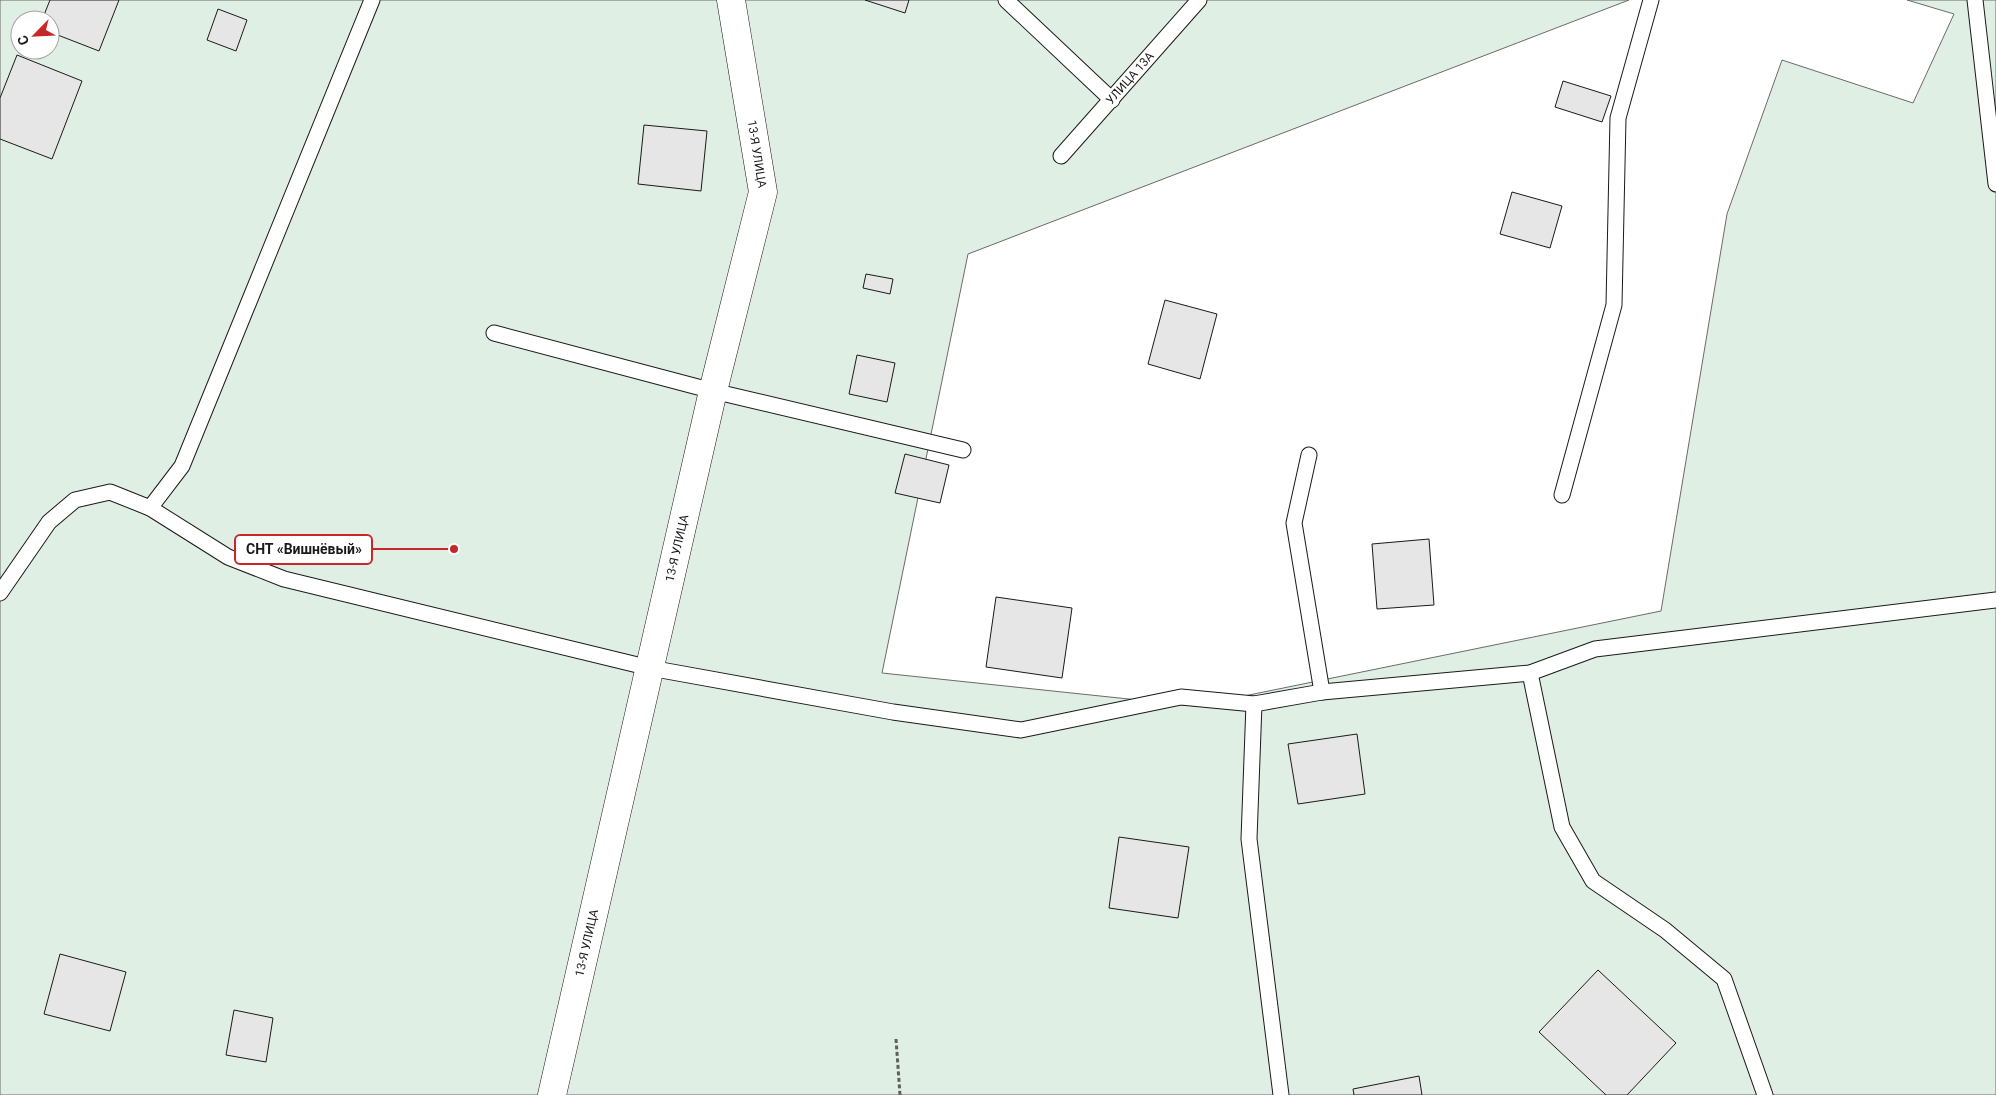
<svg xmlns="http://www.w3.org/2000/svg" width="1996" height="1095" font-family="Roboto,sans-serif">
<rect width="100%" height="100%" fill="#fff"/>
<!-- green -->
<path fill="#e0efe3" stroke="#6a6a6a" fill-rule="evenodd" d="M0,0H1629L968,254L882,673L1195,706L1661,611L1727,214L1782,60L1913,103L1954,14L1907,0H1996V1095H0ZM20,20H50V50H20Z"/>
<!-- building -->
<path fill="#e6e6e6" stroke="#1a1a1a" d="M50,0H119L99,51L50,32V20H42Z
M865,0H909L905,13Z
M218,9L247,20L236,51L207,40Z
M17,55L82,81L52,159L0,139V98Z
M1563,81L1611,96L1602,122L1555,107Z
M644,125L707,131L701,191L638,184Z
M1512,192L1562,206L1550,248L1500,234Z
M866,274L893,279L890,294L863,288Z
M1165,300L1217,314L1200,379L1148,364Z
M857,355L895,363L887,402L849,394Z
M905,454L949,465L940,503L895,493Z
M1429,539L1434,605L1377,609L1372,544Z
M996,597L1072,608L1062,678L986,667Z
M1357,734L1365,794L1298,804L1288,744Z
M1119,837L1189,847L1178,918L1109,908Z
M60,954L126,972L110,1031L44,1014Z
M1598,970L1676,1043L1627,1095H1606L1539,1032Z
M234,1010L273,1018L266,1062L226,1055Z
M1419,1076L1422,1095H1354L1353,1089Z"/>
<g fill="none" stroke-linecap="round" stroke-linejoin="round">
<!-- lane casing -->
<g stroke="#1a1a1a" stroke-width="17">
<g id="lane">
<path d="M1006,0L1112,100"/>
<path d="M1975,0L1996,184"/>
<path id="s1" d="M1061,156L1199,0"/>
<path d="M494,333L713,391L963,450"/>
<path d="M1309,455L1294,523L1322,692"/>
<path d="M1562,495L1614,305L1618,118L1651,0"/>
<path d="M150,508L182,466L372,0"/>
<path d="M0,593L49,522L75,500L110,492L150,508L228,557L284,579L650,668L893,712L1021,730L1181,697L1254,704L1322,692L1530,673L1595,649L1996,600"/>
<path d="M1530,673L1562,827L1593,881L1665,930L1724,979L1765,1095"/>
<path d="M1254,704L1249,839L1281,1095"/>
</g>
</g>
<!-- street casing -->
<g stroke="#1a1a1a" stroke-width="29">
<g id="street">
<path id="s2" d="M552,1095L713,391L763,192L731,0"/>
</g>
</g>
<!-- path -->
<path stroke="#5f5f5f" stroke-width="3" stroke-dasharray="4 2.5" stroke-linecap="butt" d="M896,1039L900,1095"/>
<!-- lane -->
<use href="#lane" stroke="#fff" stroke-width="15"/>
<!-- street -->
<use href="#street" stroke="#fff" stroke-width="28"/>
</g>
<g text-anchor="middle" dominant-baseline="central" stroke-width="4" stroke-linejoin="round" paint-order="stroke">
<!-- street labels -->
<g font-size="12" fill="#1a1a1a" stroke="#fff">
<text stroke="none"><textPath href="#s1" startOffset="104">УЛИЦА 13А</textPath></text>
<text transform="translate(757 154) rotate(81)">13-Я УЛИЦА</text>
<text stroke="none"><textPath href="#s2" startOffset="561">13-Я УЛИЦА</textPath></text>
<text stroke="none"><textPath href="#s2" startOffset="156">13-Я УЛИЦА</textPath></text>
</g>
</g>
<!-- callouts -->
<path fill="none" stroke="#c62828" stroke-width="2" d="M454 549L372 549"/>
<circle fill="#c62828" stroke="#fff" stroke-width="2" cx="454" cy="549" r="5"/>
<rect fill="#fff" stroke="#c62828" stroke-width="2" x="235" y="535" width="137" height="29" rx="5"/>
<g font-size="14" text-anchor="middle" font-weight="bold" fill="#1a1a1a">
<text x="304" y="554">СНТ «Вишнёвый»</text>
</g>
<!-- north arrow -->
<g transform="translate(35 35) rotate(246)"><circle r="24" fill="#ffffff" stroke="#a3a3a3"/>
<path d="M0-4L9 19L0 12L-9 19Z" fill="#c62828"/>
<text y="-8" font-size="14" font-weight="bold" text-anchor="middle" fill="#1a1a1a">С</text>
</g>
</svg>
